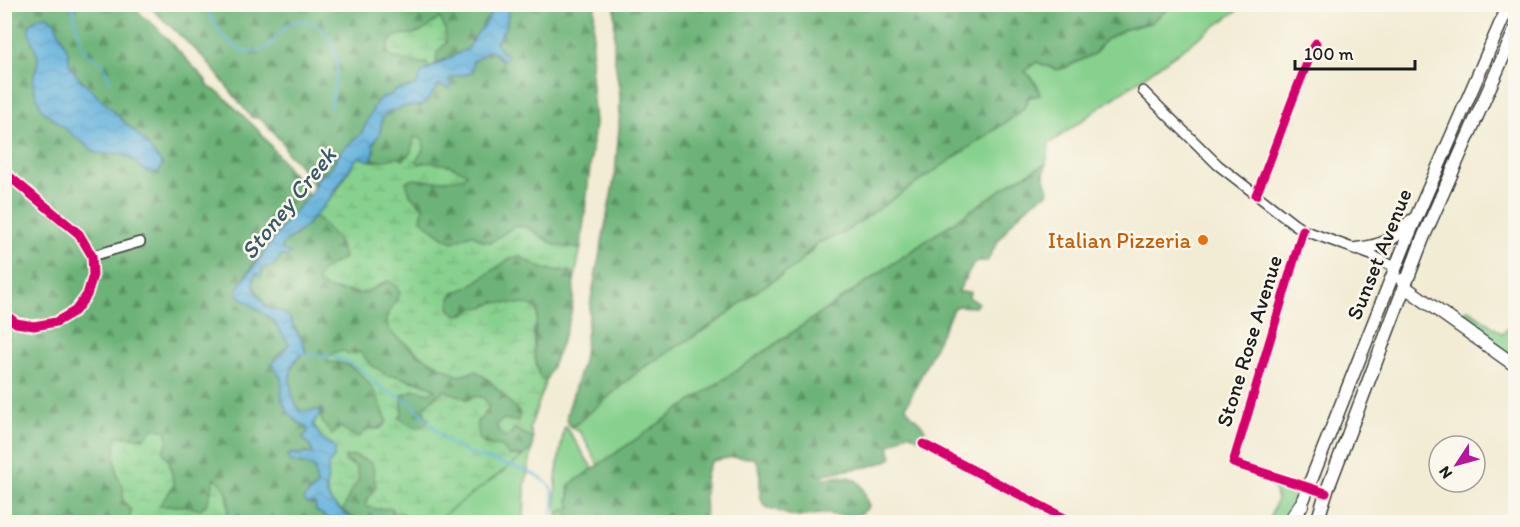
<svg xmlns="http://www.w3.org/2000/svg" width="1520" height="527" font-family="Itim,sans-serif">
<defs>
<pattern id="forest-firs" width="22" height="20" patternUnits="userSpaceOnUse" patternTransform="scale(1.5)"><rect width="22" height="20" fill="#6db379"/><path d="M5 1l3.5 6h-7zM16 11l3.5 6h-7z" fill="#599162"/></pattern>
<pattern id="wetland-marsh" width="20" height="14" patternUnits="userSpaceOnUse" patternTransform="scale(1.5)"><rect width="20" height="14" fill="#87d18e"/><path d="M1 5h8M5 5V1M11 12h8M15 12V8" fill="none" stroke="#74b37a"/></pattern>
<pattern id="water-waves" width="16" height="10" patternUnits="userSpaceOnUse" patternTransform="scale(1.5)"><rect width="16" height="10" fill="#63b2dd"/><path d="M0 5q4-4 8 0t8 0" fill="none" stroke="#5598bd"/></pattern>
</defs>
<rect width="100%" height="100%" fill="#fbf7ec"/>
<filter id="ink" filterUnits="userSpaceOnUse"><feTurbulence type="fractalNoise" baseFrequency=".0167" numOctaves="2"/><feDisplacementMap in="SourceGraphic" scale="12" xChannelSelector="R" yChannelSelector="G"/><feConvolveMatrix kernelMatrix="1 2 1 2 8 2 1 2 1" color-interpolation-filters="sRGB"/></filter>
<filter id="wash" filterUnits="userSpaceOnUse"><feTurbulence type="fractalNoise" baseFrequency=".008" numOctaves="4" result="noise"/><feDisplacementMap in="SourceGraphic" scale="24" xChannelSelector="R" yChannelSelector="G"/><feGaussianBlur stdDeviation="1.35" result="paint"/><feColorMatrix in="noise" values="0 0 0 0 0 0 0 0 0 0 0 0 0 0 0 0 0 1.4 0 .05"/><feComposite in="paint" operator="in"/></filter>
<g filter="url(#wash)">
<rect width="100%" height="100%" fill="#f2ecd4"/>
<!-- grass -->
<path fill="#87d18e" stroke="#527655" stroke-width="1.5" d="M1173,5H1245L1049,144L1046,164L1014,181L598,465L581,433L570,426L575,425L641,369L720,320L752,294L810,253L817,243L843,233L1018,114L1026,105L1029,97L1036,96L1038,86L1025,71L1037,62L1052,68H1064L1094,54L1105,40L1125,29L1150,23Z
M1468,309L1503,334L1515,318V347L1510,355L1460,318Z
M566,427L593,469L569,485L568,489L571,507L557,513C552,486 560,455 564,428Z
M532,449L525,486L524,522L522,518L513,522H434Z
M1273,484C1301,495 1301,498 1286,522H1268L1277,500Z"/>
<!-- forest -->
<path fill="url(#forest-firs)" stroke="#44684a" stroke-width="1.5" d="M4,5H134L142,16L155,26L205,79L209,87L220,93L259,131L309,196L289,217L261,257L246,274L239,295L273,321L289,344L275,358C276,371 279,371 282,381C288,399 285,418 306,426L308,433L303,436L304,440L310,445L313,455L305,452L297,455L299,464L307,463L314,467L317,486L308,493L310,504H315L316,511L335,522H229L227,520L229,497L215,479L207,504L199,510L187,506H159L174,485L169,460L163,452L168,439L122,436L115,459L118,478L123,485V500L131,511L129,522H5Z
M148,5H493L491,17L472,40L469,48L463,52L443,60L422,73L415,86L394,91L389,96L377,101L361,134L340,152L331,168L317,179L314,185L295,160L288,155L283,143L261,119L251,117L206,60Z
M508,5H595L591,75L595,123L581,247L579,249L555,245L527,227L515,226L491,242L483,241L472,234L453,242L443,237L421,220L423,208C414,200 408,193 405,181L415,179L424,181L445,180L424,162L419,164L416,161L414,138L411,152L403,160L393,158L388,161L372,160L374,151L373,144L380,133L382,118L387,113L406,106H420L426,101L434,89L452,77L471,73L473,61L489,51L495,53L501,60L500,51L496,43L507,24Z
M615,5V4L1173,5L1150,23L1125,29L1105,40L1094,54L1064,68L1057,70L1037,62L1025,71L1037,86L1040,95L1029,97L1026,105L1018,114L843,233L817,243L796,266L752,294L720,320L641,369L575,425L570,426L567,421V414L583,361L591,299L615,175L619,129L620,95L614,55Z
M1046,164L1044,174L1049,192C1029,203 1014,217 1001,237C995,244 992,254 987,261H978L973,265L958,292H970L969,297L978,303L975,307L958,306L953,309L906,407C912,420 921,418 927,435L922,440L908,433L889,446L892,458C871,470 846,468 822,475L824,478C840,476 857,473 864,491C866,496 866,501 869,506C859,521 841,515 826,514C814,513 804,519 792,516C784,514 775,509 766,507C753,493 767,472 754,458L733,457L712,461C699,478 708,502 705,522H556L557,513L571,507L568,500L570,498L569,485L1014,181Z
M312,218H318C330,231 341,240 344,258C332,265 322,267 317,281L337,291H346L357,293H364L388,281L397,286L400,294L386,318L394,335L418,354L459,376L476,371L489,380L520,413L518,422L504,419L497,424L498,430L508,435L515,429L533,438L532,449C524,455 520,457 510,456C494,441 500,449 484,444L479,439L473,398L467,401L457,395L451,394L425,425L420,428L408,425L399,418L402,413V395L411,392L413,388L429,393L421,381C408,381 400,375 387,376C383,371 379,370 374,367C365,362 366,357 354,352L333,362C364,364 379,395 387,422C378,432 369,427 359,437L350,434L332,435L322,422L321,410L300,411C287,394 285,363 306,352C302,334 287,312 267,308L252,285L255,275L257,273L262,275V268L271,266L280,256H289L291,253L281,250L282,245L296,235Z
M519,256L544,269L572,272C580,310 559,347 546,381H542C531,364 533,334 538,315L520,304H488L486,307C474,308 467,314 456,315L449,308L450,298L453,294L468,287L511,258Z
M356,456L372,463L376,486L372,495L383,507L392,508L396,514L403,513L406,519L402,522C381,522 358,527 343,510L349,496L352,463L345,461V457Z"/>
<!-- wetland -->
<path fill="url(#wetland-marsh)" stroke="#527655" stroke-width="1.5" d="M440,18L445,28L446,43L437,52L436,64L428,69L427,63H416L391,57L388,51C390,28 406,38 420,32C427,29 433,22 440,18Z
M414,137L423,140L424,148L416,161L419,164C436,160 453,165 467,174L463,178L433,181L415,179L406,181L410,194L423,208L421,220L443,237L453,242L472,234L483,241L491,242L515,226L527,227L555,245L579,249L581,247L574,282L572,272L544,269L519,256L511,258L468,287L453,293L450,298L449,308L456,315L465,314L474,308L486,307L494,302L531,305L537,310C539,318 535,325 534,333C533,346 535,371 542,380L546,381L530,428L533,438L515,429L505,438L498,430L497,424L504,419L518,422L520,413L489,380L476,371L459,376L428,360L394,335L389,329L386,318L400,294L397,286L388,281C379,284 371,291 362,293C357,294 353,292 348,291C337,290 324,291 317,281C322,267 332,265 344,258C341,240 329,231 318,218H312L336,192L356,159L361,156C372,166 386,160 398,157L403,160L411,152Z
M344,351L348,354L360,352L372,366L382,371L387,376C399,375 401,378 411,381C421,383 427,383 435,390L429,393L413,389L411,392L402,395V414L399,418C410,426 420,433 429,419L425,415L424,407L444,390C452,395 460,394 467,400L477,396L484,398L489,407L482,418L477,421L479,439L484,444L501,446L510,456L515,455L522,457L434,522H402L406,519L403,513L392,514L393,509L392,508L377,509L367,507L365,504L376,486L372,463L356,456L345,457V461L356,467L359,480L350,492L343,510C317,502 328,463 332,444L322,439L313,424L320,414L322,422L332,435L341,427L350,434L359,437L368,429H380L387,422C379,396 361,357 327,363C329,353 335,352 344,351Z
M154,428L166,431L168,439L163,452L169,460L174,485L159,506H187L199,510L207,504L215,478C232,490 228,501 227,520L229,522H129L131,511L123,500V485L118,478L115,459L116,436L144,438Z"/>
<!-- water -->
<path fill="url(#water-waves)" stroke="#40677c" stroke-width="1.5" d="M493,4L508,5L507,24L496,43L500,51L506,53L507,57L504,60H501L495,53L489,51L473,61L472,73L452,77L448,80L452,84L450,89L439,85L426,102L420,106H406L387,113L382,118L380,133L373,144L374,151L372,160L363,159L361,156L356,159L329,200L305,227L282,245V250L292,253L289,256H280L275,265L262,268L261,278L257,273C247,285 260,297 267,308C277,310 288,312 292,322C293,327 292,328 296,331C301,336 304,345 306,352C284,361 288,395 300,411L322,410L313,424L322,439L335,447L334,457L328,465C330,474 326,480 326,489C326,501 341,510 349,517C353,520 357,520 362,522H335L316,511L315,504L306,503L303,499L317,486L314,467C306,463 298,464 290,461L287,456L292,453C298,455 307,453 313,454C312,445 305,444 303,436L308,433L306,426L299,423L288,412L282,400L281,378L272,365L289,344L273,321L238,295V287L261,257L289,217L309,196L317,179L331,168L340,152L361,134L377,101L382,97L389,96L394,91L415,86L422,73L428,69L469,48C476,29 489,27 493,4Z
M44,16L49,17L55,23L69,54V64L77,76L144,141L163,165L157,173C141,174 137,160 124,155C116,152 105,155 96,153L43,111C38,101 32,89 33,79C34,72 38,66 38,60C39,44 13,26 44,16Z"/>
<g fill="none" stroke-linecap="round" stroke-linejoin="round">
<!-- stream -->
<path stroke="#63b2dd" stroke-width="2" d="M72,4L79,38L86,53L102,62L110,81
M204,4C215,29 241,69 271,44C280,36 281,25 294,22C301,19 309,21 316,25C346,43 337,81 330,109
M302,354C326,354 346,357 366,373C371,377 374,383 379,386C392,396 406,396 418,410C434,427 443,442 466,452C486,461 537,468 550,486C557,496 551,511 552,522"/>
</g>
</g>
<g filter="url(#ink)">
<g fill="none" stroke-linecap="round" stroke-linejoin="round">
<!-- minor casing -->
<g stroke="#3c3b38" stroke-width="12">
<path id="minor" d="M1143,91L1218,165L1294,224L1303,230L1374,256L1396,268
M4,172L79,234L92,256L93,275L87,295L75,311L56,322L34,326L16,323L4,313
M1256,195C1277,145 1293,93 1316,43
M1303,230L1233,463L1326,493
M92,256L140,242
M923,444L1072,522"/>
</g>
<!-- major casing -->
<g stroke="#3c3b38" stroke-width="15">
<path id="major" d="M1356,249C1383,246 1392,241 1411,221
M1402,280L1405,287L1516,366
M1298,513L1409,234L1509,4
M1317,522L1326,493L1423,238L1516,28"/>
</g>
<!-- highway casing -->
<g stroke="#3c3b38" stroke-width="16">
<path id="highway" d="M1290,522L1301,505"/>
</g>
<!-- minor -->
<use href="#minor" stroke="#fff" stroke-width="9"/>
<!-- major -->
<use href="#major" stroke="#fff" stroke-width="12"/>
<!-- highway -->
<use href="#highway" stroke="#fff" stroke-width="14"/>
<!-- cycleway casing -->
<g stroke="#fbf7ec" stroke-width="13">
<path id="cycleway" d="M4,172L79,234L92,256L93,275L87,295L75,311L56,322L34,326L16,323L4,313
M1256,195C1277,145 1293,93 1316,43
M1303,230L1233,463L1326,493
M923,444L1072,522"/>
</g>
<!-- cycleway -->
<use href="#cycleway" stroke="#d6006c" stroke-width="9"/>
</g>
</g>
<!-- markers -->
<circle fill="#e8710a" stroke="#fbf7ec" stroke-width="2" cx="1203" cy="240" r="6"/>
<g text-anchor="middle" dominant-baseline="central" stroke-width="5" stroke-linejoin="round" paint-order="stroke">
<!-- food labels -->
<g font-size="22" fill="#c56008" stroke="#fbf7ec" text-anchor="end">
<text x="1191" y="240">Italian Pizzeria</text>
</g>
<!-- street labels -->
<g font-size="22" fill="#1c1c1c" stroke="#fbf7ec">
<text transform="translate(1379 254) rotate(-68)">Sunset Avenue</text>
<text transform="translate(1249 341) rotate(-73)">Stone Rose Avenue</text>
</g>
<!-- water labels -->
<g font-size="24" font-style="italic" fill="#385869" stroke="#fbf7ec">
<text transform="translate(288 203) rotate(-51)">Stoney Creek</text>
</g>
</g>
<!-- margin -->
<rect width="1520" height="527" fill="none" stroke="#fbf7ec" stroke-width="24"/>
<!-- north arrow -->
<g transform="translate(1457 464) rotate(234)"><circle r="28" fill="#fbf7ec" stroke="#a29f99" stroke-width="1.5"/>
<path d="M0-4.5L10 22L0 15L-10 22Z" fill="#b5179e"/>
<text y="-9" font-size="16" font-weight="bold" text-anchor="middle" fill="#1c1c1c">N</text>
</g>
<!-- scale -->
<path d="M1295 60v9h120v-9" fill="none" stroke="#1c1c1c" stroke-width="3"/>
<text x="1304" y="60" font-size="18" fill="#1c1c1c" stroke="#fbf7ec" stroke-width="4.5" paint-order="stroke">100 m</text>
</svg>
